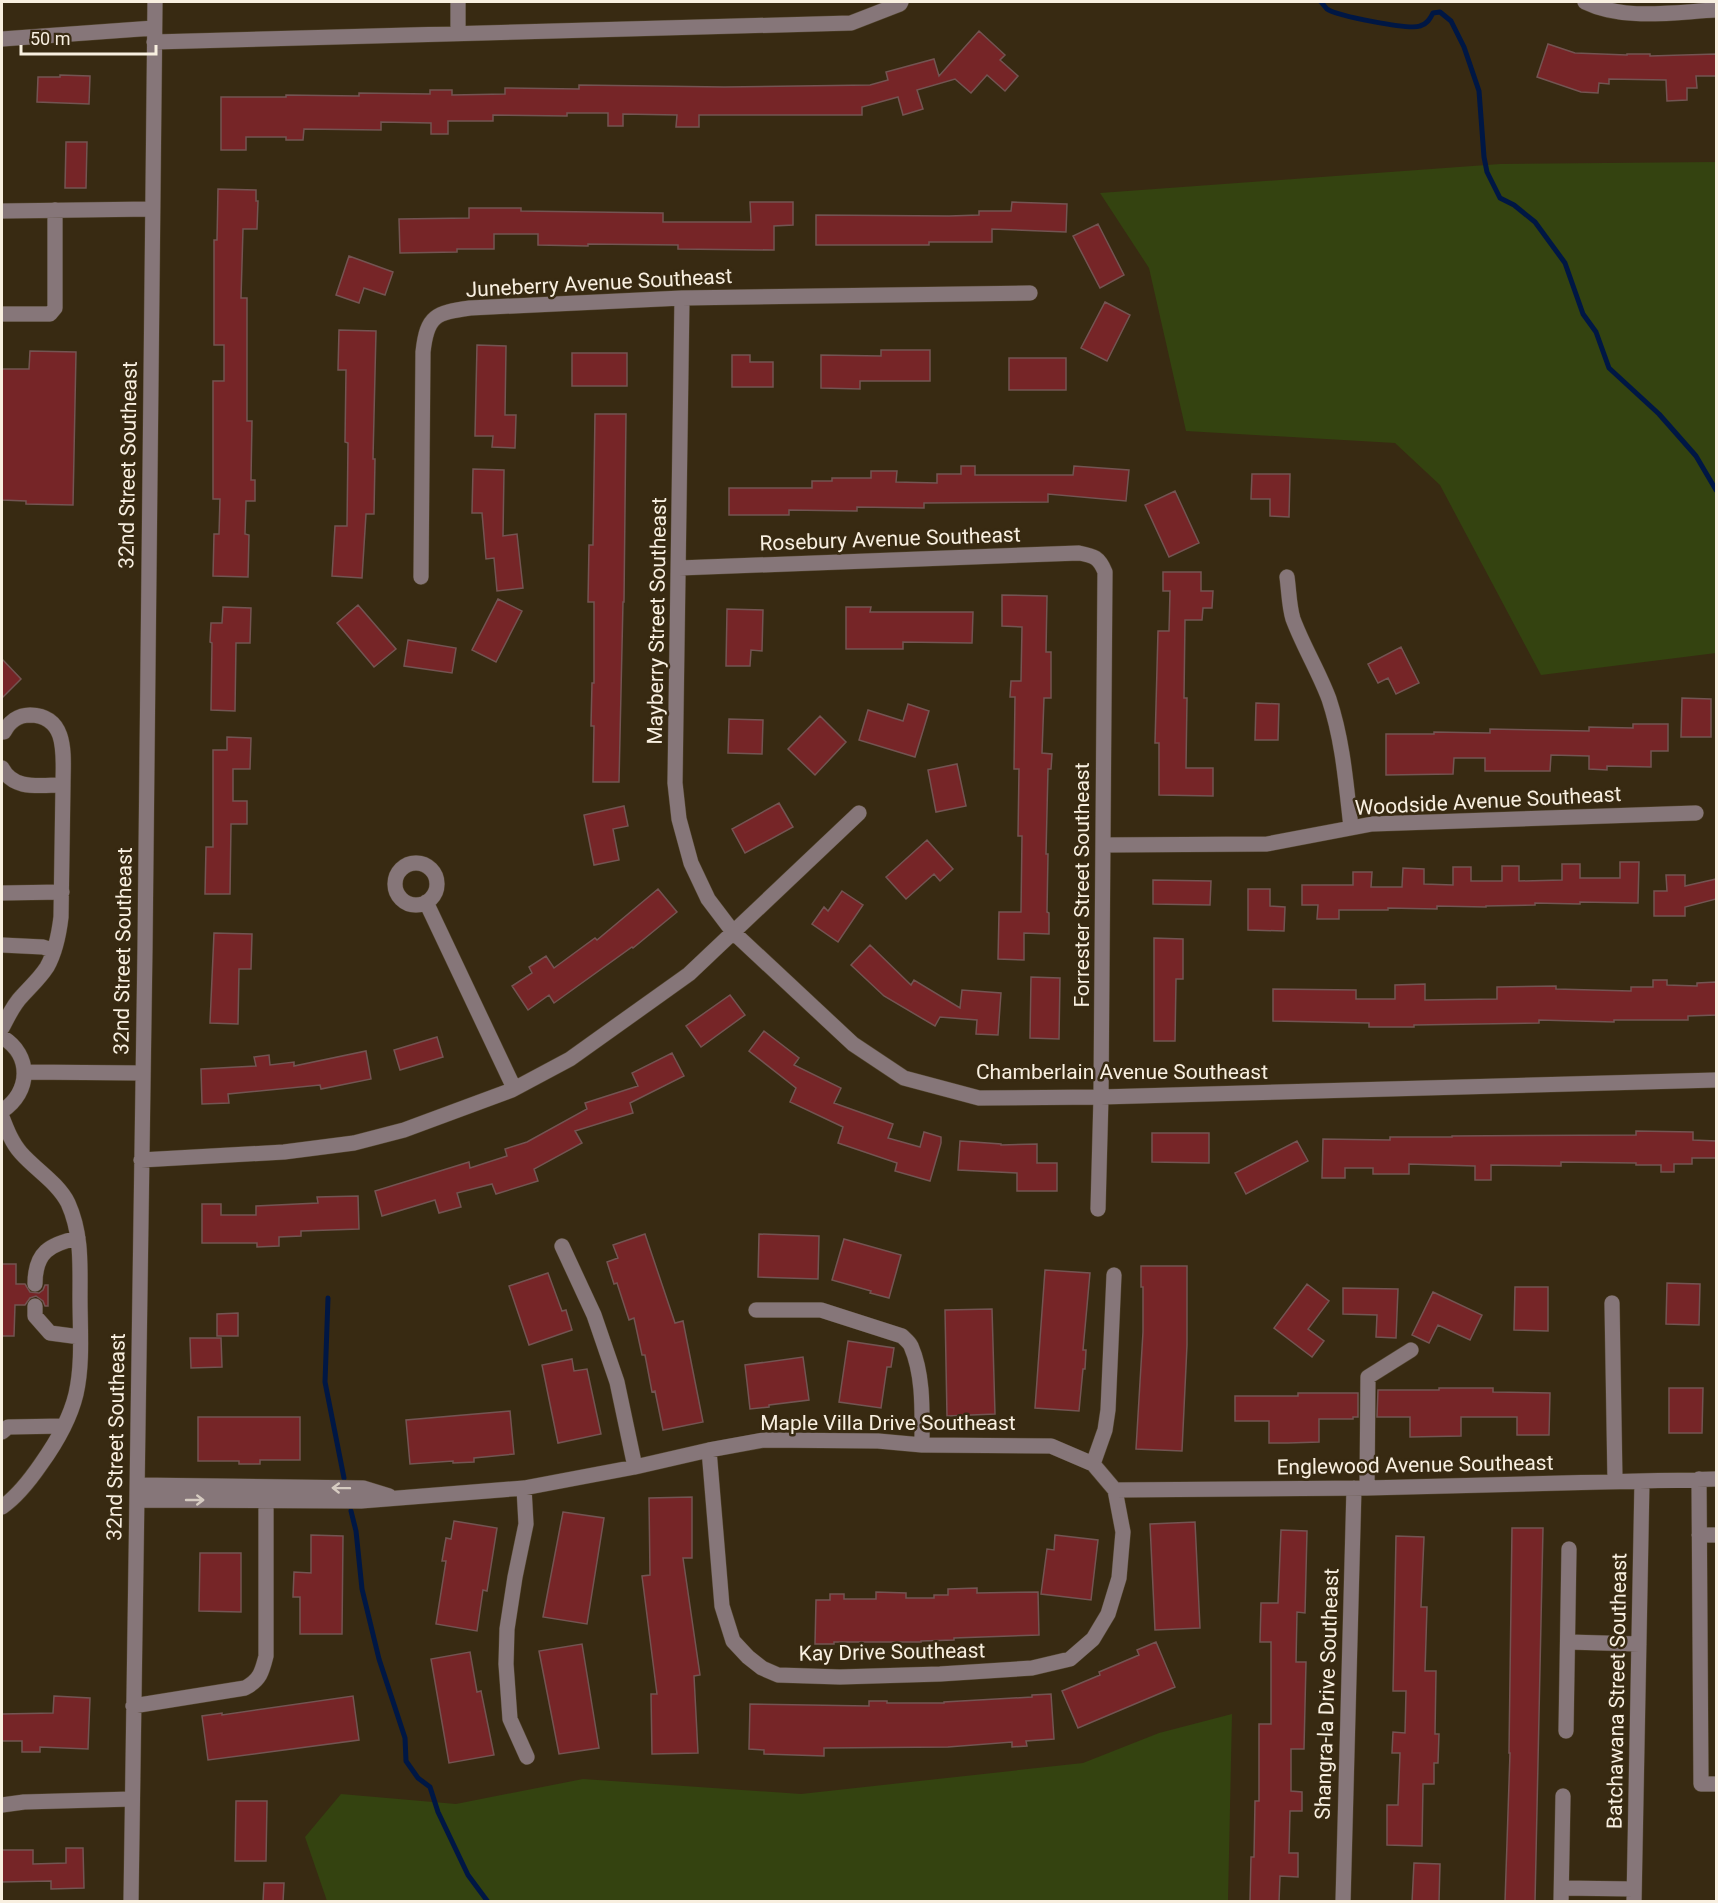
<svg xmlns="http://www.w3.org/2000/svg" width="1718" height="1903" font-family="Roboto,sans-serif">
<rect width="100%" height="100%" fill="#382a12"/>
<!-- green -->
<path fill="#344310" d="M1716,162V653L1541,675L1440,485L1395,443L1186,431L1149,268L1100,193L1500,164Z
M1232,1714L1228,1901H327L305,1837L341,1794L456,1804L583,1779L801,1794L1083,1763L1159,1733Z"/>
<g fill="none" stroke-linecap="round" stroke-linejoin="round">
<!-- stream -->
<path stroke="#001744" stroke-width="5" d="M1321,2C1322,3 1326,8 1327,9C1337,16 1409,30 1420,26C1427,24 1430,19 1433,13L1440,12L1451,21L1464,47L1479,91L1484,157L1487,172L1500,198L1514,205L1535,222L1565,263L1583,314L1596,332L1609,368L1659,414L1696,456L1716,490
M328,1298L325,1382L344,1478
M351,1511L356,1531L362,1589L379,1659L405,1738L406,1761L418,1778L430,1787L438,1812L468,1875L488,1902"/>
</g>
<!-- building -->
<path fill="#762527" stroke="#735452" stroke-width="1.5" d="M979,31L1005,55L1000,60L1018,76L1005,91L987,75L971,93L955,79L917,90L923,109L903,115L898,97L862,107V115H699V127H676L677,115L623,114V126H608V113H567V116L493,115V121H448V134H431V123L381,122V130L304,129L303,140H286V137H246V150H221V97H286V95L359,96V93L430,94V90H452V95L505,94V88L579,89V85L724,87L870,85L888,80L886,72L934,59L939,76Z
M1548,44L1575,53L1627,55V54H1650V56L1716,54V76H1696L1697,88H1687V100L1667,101L1666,80L1609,79V84L1599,83L1598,93L1581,92L1537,77Z
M60,75L90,76L89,104L37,102L38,77H60Z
M66,142H87L86,188H65Z
M218,189L256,190V201H258L257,229H243L241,298H247V421H252L251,480H255V501H246L245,534L249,535L248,577L213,576L214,534H219L220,499H213V381H224V345H214V240H217Z
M750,202H793V225L774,226V250L678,249V245L588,244V246L538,245V234H494V249H457V252L400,253L399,219L469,218V208H521V211L663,213V222H751Z
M1012,202L1067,204L1066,232L992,229V242H929V245H816V215L949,216L979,215V211H1011Z
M1098,224L1124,275L1100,288L1073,236Z
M349,256L393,272L385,295L364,288L359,303L336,295Z
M1105,302L1130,315L1107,361L1081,348Z
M339,330L376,331L373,459H375L374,514H366L362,578L332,576L335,526H347L348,443L345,442L346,370H338Z
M477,345L506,346L505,415H516L515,448L492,447L493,436H475Z
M881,350H930V381H860V389L821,388V355L881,356Z
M30,351L76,352L73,505L26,504V501L2,500V369H29Z
M572,353H627V386H572Z
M732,355H750V362H773V387H732Z
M1009,358H1066V390H1009Z
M595,414H626L624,602H623L619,782H593L594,726H591L592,683H594V602H588L589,545H593Z
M961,466H975V475H1073L1074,466L1129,470L1126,501L1048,494V502L924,503V508L857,507V511L789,510V515H729V488H812V481H832V478H871V471H897L896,482L937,483V474H961Z
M473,469L504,470L503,536L517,534L523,588L497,591L494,558L486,559L482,513H472Z
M1252,474H1290L1289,517L1270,516V499H1251Z
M1175,491L1199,543L1169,557L1145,505Z
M1163,572H1201V591H1213L1212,608H1203L1202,620H1185L1184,698H1187L1186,768H1213V796L1159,795V743H1155L1158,631H1169L1170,591H1163Z
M1002,595L1047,596L1046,652H1051V698H1044L1042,753L1052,754L1051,769H1048L1046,854H1048L1047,912L1049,913V934L1024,933V960L998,959L999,912H1021L1022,836H1018L1019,769H1014L1015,697H1010L1011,681H1021L1022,627L1002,626Z
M498,599L522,611L496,662L472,650Z
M358,605L396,649L374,667L337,623Z
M223,607L251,608L250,643H236L235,711L211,710L212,643L210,642L211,623H222Z
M846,607H871L870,612H973L972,643L903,642V649H846Z
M727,609L763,610L762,651L751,650L750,666H726Z
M408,640L456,648L452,673L404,666Z
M1401,647L1419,683L1396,694L1388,678L1378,683L1368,664Z
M2,659L21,679L2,698Z
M1682,698L1711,699V737H1681Z
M1256,703L1279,704L1278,740H1255Z
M908,704L929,711L915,757L859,740L868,710L903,721Z
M820,716L846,742L815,775L788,749Z
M729,719L763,720L762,754L728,753Z
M1633,724H1668V751H1651V767L1607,766V770L1589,769V756L1551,755L1550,771H1485V758H1454L1453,774L1386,775V734H1434V732L1490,733V729L1589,731V727L1633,728Z
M227,737L251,738L250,769H233V801H247V824H231L230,894H205L206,847H213V750H227Z
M957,764L966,806L936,812L928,770Z
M779,803L793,827L745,853L732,829Z
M624,806L628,826L613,829L619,860L594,865L584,815Z
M927,840L953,869L940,881L934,874L906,899L886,877Z
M1620,862H1639L1638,903L1580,902V904L1535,903V905L1486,906V907L1437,906V909L1388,908V910H1339V919H1317L1318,905H1302V885H1353V872H1372L1371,887H1402L1403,868L1424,869V884L1453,885V867H1471V881H1502V866H1519V881L1562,880V864H1580V878H1620Z
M1666,875H1685V886L1716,879V899L1685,907V916H1654V891H1667Z
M1153,880L1211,881L1210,905L1153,904Z
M658,889L677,912L633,948L632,947L554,1003L549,995L528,1010L512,986L532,973L529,967L546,956L554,968L595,938L597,940Z
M1248,889H1270V906L1285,907L1284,931L1248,930Z
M842,891L863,905L838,942L812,924L824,907L828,911Z
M214,933L252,934L251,969H239L238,1024L210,1023Z
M1154,938L1183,939V979H1176L1175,1041H1154Z
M870,945L911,985L914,980L960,1008L962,990L1001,993L998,1035L976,1034L977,1020L940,1017L935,1026L884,996L851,965Z
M1031,977L1060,978L1059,1039L1030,1038Z
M1653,980H1667V985L1697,986V983L1716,982V1015L1688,1016V1020H1614V1022L1539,1020V1023L1414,1025V1027H1369V1023L1273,1021V989L1356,990V999H1395V985L1425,984V1000L1497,999V987L1556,986V989L1631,991V987H1653Z
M730,995L745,1015L701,1047L686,1026Z
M764,1031L799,1058L794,1065L841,1088L834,1103L893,1124L888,1138L920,1147L924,1132L941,1137V1143L930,1181L895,1171L897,1163L838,1143L843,1127L790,1102L796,1088L749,1051Z
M437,1037L443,1057L400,1070L394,1050Z
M366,1051L371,1079L321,1089L320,1085L228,1094L229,1103L202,1104L201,1069L256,1066L254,1057L269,1055L270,1065L294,1062V1066Z
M672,1053L684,1076L630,1103L633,1113L575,1131L582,1143L534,1169L538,1181L496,1194L492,1184L457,1193L461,1207L439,1213L435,1200L382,1216L375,1191L469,1162L470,1168L507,1156L505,1149L527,1142L587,1109L585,1103L638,1086L632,1073Z
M1636,1131L1693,1132V1140L1716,1141V1158H1692V1164H1674V1172H1661V1165H1636V1163L1561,1162V1166L1491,1165V1180H1475V1166L1409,1164V1174H1373V1168H1345V1178H1322L1323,1139L1390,1140V1137H1452V1136L1636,1135Z
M1152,1133H1209V1163L1152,1162Z
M960,1141L1001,1144V1145L1037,1144V1163H1057V1191H1017V1173L958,1170Z
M1297,1141L1308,1161L1246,1194L1235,1173Z
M358,1196L359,1229L301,1231V1236L279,1237V1246L257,1247V1243H202V1204H221V1215H256V1206L318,1203L317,1197Z
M645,1234L675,1323L683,1321L703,1422L663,1430L655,1391L652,1392L645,1355H642L634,1318L629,1320L617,1283L614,1284L607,1262L618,1258L613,1245Z
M759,1234L819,1236L818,1279L758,1277Z
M844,1239L901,1255L889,1298L870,1293L871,1291L832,1280Z
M2,1264H16V1284H25L30,1292L39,1293L43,1290L45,1285H48V1306H45L43,1301L36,1296L30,1298L25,1305H15L14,1336H2Z
M1141,1266H1187V1345L1182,1451L1136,1449L1143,1332V1287H1141Z
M1045,1270L1090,1273L1083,1350H1086L1085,1369H1083L1079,1411L1035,1408Z
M548,1273L562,1311L566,1310L572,1330L529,1345L509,1286Z
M1667,1283L1700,1284L1699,1325L1666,1324Z
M1307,1284L1329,1301L1308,1329L1324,1341L1312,1357L1274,1328Z
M1515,1287H1548V1331L1514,1330Z
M1343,1288L1398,1289L1396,1338L1376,1337L1377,1315L1343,1314Z
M1433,1292L1482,1315L1470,1340L1438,1325L1429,1343L1412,1335Z
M992,1309L995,1414L947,1416L945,1310Z
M238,1313V1336H217V1314Z
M190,1338H221L222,1367L191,1368Z
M848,1341L894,1348L891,1367H887L881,1408L839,1402Z
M803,1357L809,1400L769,1405V1407L750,1409L745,1365Z
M572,1359L574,1371L587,1369L601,1434L558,1443L542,1365Z
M1439,1388H1493V1392L1550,1393L1549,1435H1517V1417H1461V1436L1410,1437V1417H1377L1378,1390H1439Z
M1669,1388H1703L1702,1433H1669Z
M1298,1393H1358V1417H1353V1419H1319V1442L1288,1443H1269V1421H1235V1396H1298Z
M510,1411L514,1454L474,1458V1462L453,1463V1461L410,1464L406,1420Z
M198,1417H300V1460H260V1464H239V1461H198Z
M692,1497V1558H683L700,1675L694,1676L698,1753L652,1754L651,1694H657L642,1576L650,1575L649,1498Z
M563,1512L604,1518L587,1624L543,1617Z
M454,1521L497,1528L487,1591L483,1590L477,1631L436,1624L446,1561H442L446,1538L451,1539Z
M1195,1522L1200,1628L1155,1630L1150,1524Z
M1512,1528H1543L1535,1902H1505L1510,1753H1509Z
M1281,1530L1307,1531L1305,1613L1297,1612L1296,1662H1306L1304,1749H1291V1791L1302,1792V1811H1290L1289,1853H1298V1877L1280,1876L1279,1902H1250L1251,1857H1254L1255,1801H1259V1724H1271V1642H1260L1261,1603H1278Z
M311,1535L343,1536L342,1634H300V1597H293L294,1572L311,1573Z
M1055,1535L1098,1540L1091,1600L1041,1594L1047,1549L1054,1550Z
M1396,1536L1424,1537L1421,1607H1427L1425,1671H1436L1435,1734H1439L1438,1763H1434V1784H1423L1422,1846L1387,1845V1805H1398L1400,1753H1392L1393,1732L1405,1733L1406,1691H1393Z
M200,1553H241V1612L199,1611Z
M977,1588V1593L1038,1592L1039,1635L954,1638V1640L921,1641V1642H834V1644H815L816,1600H830V1594H844V1599H876V1592L906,1593V1598H934V1595H948V1589Z
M1156,1642L1175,1687L1078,1728L1062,1691L1100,1675L1099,1672L1139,1655L1137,1650Z
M582,1644L599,1748L559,1754L539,1651Z
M470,1652L477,1692L481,1691L494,1755L449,1763L431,1659Z
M1051,1694L1054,1739L1026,1741L1027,1746L1012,1747V1742L948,1747L824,1748V1756L764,1754V1750L749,1749L750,1704L869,1706V1701H887V1703H944V1702L1032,1697V1695Z
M54,1696L90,1698L88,1749L40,1747V1752H22V1741H2V1714L53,1713Z
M353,1696L359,1740L208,1760L202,1716L222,1713V1715Z
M236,1801H267L266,1861H235Z
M66,1848H83L84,1888L51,1889V1881L2,1882V1850H33V1864L66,1863Z
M1414,1863L1440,1864L1439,1902H1412Z
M264,1883H284L283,1902H263Z"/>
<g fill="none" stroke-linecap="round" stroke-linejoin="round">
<!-- minor casing -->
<g stroke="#53462f" stroke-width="16">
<path id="minor" d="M1585,2C1624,21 1674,12 1716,10
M458,34V2
M2,39L154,28
M154,42L851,23L900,4L901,2
M2,211L152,209
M682,298L675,783L679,819L691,863L708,899L733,932L853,1044L904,1078L979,1098L1101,1097L1716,1080
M2,314H50L55,308V210
M679,568L1079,553C1094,556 1099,557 1105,572L1101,1097L1098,1209
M421,577L423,352C427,315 436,313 470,308L682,298L1030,293
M1287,577C1289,591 1289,606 1293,619C1303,646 1319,672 1329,699C1343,741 1346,784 1351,827
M2,768C14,791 40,785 63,785C63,757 69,716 30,715C18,715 9,722 4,732
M1103,845L1267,844L1372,824L1696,813
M395 884a21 21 0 1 1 42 0a21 21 0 1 1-42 0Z
M2,893L62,892
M426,902L514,1088
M2,945L43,947L54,951
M2,1028C8,1017 13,1005 22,996C31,986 40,978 47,967C56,951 59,934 61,917L63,785
M2,1037C32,1055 31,1092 2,1111
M24,1072L143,1073
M2,1117C7,1130 12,1143 21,1153C36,1170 58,1183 68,1203C82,1234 80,1265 80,1298C80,1329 83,1363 76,1394C70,1419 56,1443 41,1464C30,1480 18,1496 2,1507
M141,1160L284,1152L354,1143L404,1130L512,1090L570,1059L689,974L859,813
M562,1246L594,1315L617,1382L635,1467
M35,1284C35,1252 50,1244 78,1238
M1612,1303L1615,1481
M35,1306V1316L50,1333L80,1337
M756,1310H821L902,1336C905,1339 909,1342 911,1346C924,1376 922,1413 922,1445
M2,1432L8,1427L64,1426
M1093,1464L1105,1430L1108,1410L1114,1275
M1699,1479L1701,1784H1716
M137,1485L363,1488L389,1496
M524,1488L526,1524L515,1577L507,1629L506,1664L510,1719L527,1757
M1367,1488L1368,1377L1411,1350
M1115,1490L1367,1488L1716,1479
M137,1500L361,1501L524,1488L635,1467L709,1450L764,1440L878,1441L922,1445L1051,1446L1093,1464L1115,1490L1123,1532L1119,1578L1108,1614L1093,1639L1070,1659L1032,1668L940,1674L840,1677L778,1675L762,1668L748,1657L733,1641L722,1606L709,1450
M1699,1535H1716
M1568,1642L1639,1644
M133,1706L245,1688C260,1680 262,1672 266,1656V1501
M1566,1731L1569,1549
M2,1805L24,1802L132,1799
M1562,1888L1634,1889
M131,1902L145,948L155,2
M1343,1902L1354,1488
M1561,1902L1563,1796
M1634,1902L1642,1481"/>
</g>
<!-- minor -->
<use href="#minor" stroke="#867679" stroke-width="15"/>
</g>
<!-- one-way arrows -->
<defs><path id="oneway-shaft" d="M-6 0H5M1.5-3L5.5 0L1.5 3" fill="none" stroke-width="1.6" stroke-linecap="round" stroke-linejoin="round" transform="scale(1.5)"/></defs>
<g stroke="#d6cbc1">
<use href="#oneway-shaft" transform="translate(341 1488) rotate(-179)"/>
<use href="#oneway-shaft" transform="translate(195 1500)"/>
</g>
<g text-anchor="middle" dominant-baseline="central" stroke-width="5" stroke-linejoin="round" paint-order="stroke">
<!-- street labels -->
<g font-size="21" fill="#f8efe0" stroke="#382a12">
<text transform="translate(599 283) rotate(-3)">Juneberry Avenue Southeast</text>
<text transform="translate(128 465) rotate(-89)">32nd Street Southeast</text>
<text transform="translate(890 539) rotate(-2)">Rosebury Avenue Southeast</text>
<text transform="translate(657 621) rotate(-89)">Mayberry Street Southeast</text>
<text transform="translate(1488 801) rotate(-3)">Woodside Avenue Southeast</text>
<text transform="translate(1082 885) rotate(-90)">Forrester Street Southeast</text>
<text transform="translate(123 951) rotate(-89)">32nd Street Southeast</text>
<text x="1122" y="1072">Chamberlain Avenue Southeast</text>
<text x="888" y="1423">Maple Villa Drive Southeast</text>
<text transform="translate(116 1437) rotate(-89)">32nd Street Southeast</text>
<text transform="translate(1415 1465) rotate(-1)">Englewood Avenue Southeast</text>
<text transform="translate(892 1652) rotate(-1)">Kay Drive Southeast</text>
<text transform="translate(1617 1691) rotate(-89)">Batchawana Street Southeast</text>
<text transform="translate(1327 1694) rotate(-88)">Shangra-la Drive Southeast</text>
</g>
</g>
<!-- border -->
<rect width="1718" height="1903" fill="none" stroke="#f8efe0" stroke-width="6"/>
<!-- scale -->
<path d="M21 45v9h135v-9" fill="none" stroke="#f8efe0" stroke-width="3"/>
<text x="30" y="45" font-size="18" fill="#f8efe0" stroke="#382a12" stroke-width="4.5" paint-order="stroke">50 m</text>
</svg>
